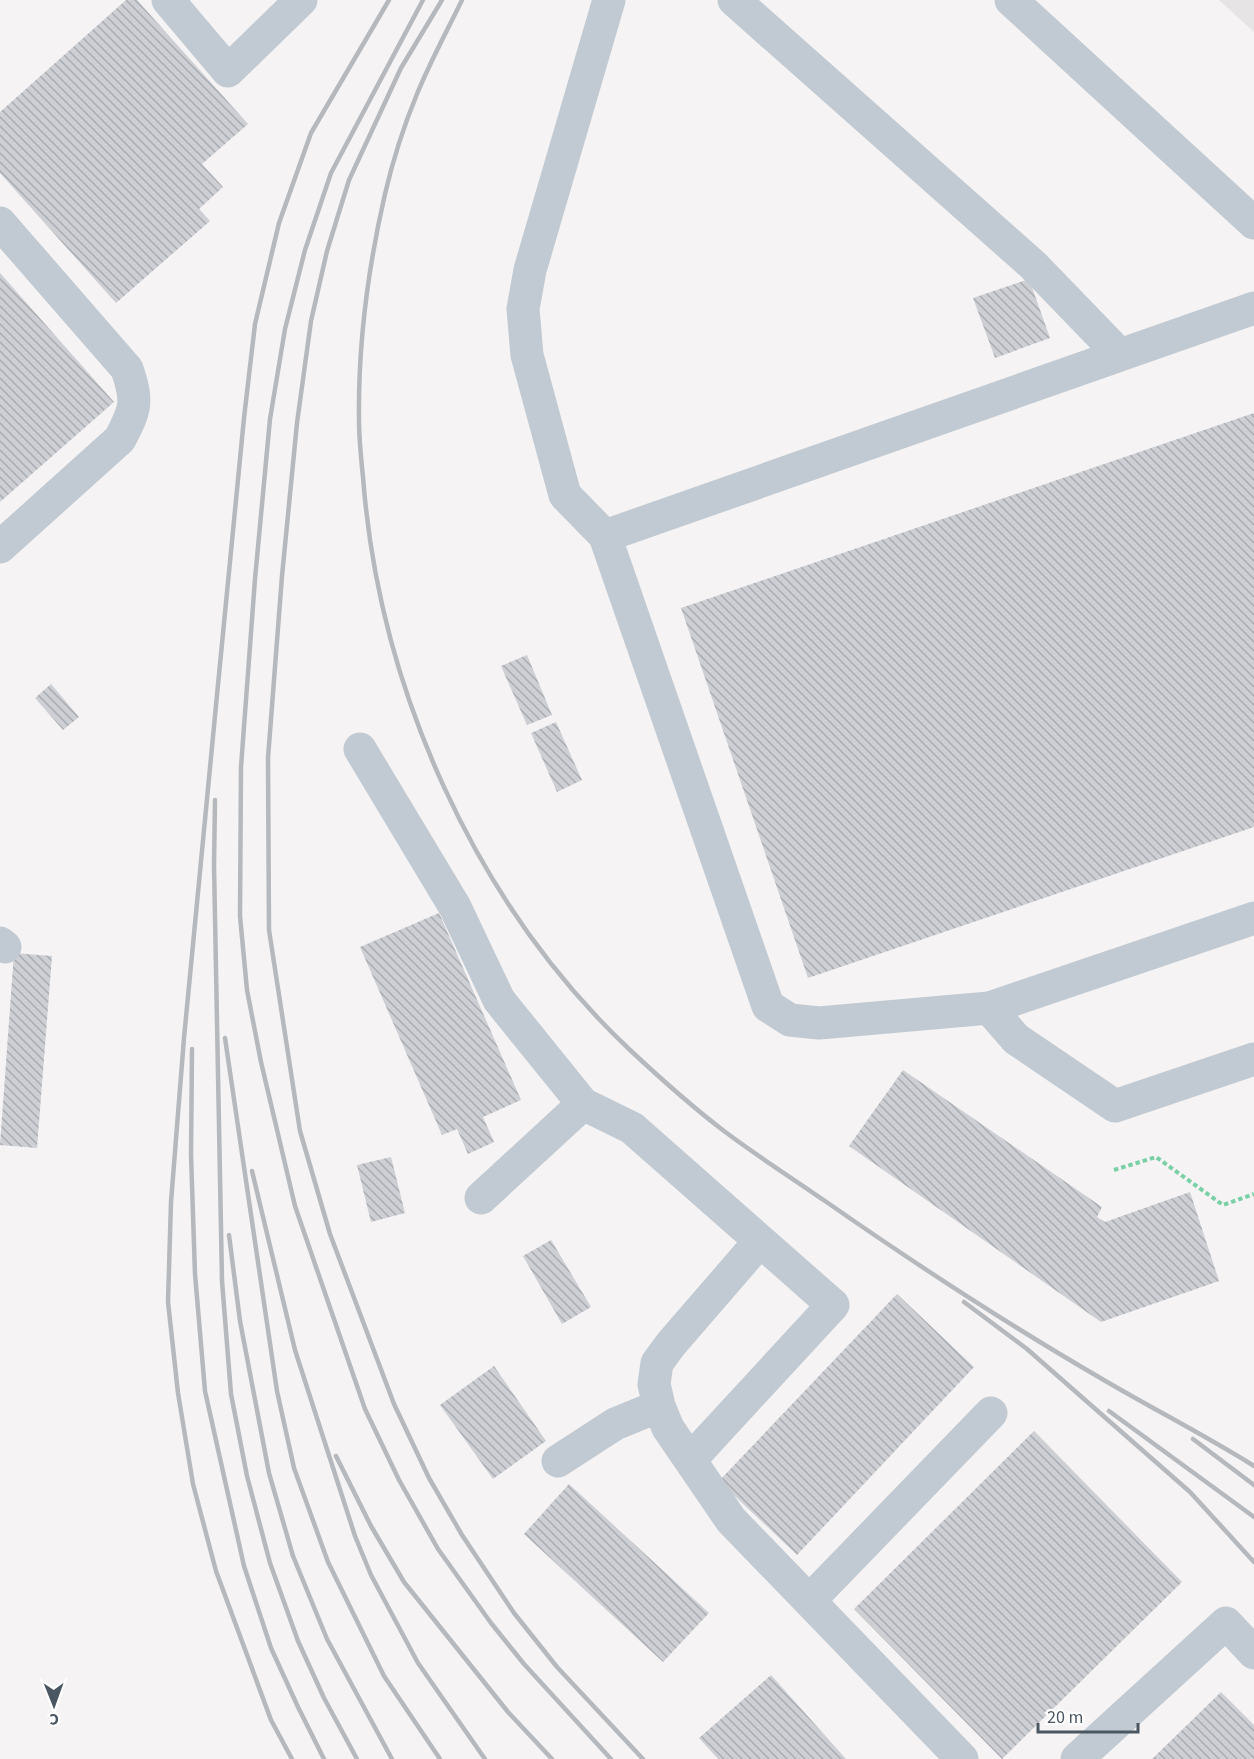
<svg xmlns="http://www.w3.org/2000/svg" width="1254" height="1759" font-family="'Source Sans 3',sans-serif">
<defs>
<pattern id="building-back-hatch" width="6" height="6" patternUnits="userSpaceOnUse" patternTransform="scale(1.5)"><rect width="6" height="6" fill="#cdcfd5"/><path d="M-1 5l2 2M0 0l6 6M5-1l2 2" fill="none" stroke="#a8abb0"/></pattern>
</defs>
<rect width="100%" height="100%" fill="#f5f3f3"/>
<!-- education -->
<path fill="#e6e4e5" d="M1219,0H1254V32Z"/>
<!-- building -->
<path fill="url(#building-back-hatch)" d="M126,0H137L248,124L202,164L223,187L199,209L210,221L116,303L0,173V112Z
M0,273L114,402L0,502Z
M1029,279L1050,338L995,358L973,298Z
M1254,413V827L808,978L681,608Z
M527,655L552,715L527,725L501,666Z
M51,684L79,717L63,730L35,698Z
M556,722L582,780L557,792L531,733Z
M439,913L521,1100L483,1117L494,1142L468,1154L457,1129L442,1135L360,947Z
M14,953L52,956L37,1148L0,1145Z
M903,1070L1102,1207L1097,1217L1105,1222L1190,1192L1219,1281L1101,1322L849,1146Z
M391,1157L405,1213L371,1222L357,1165Z
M551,1240L591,1307L562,1324L523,1256Z
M897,1294L974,1367L797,1555L719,1481Z
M494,1366L546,1441L493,1479L440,1405Z
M1034,1431L1182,1582L1002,1759L854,1609Z
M569,1484L709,1613L663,1662L524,1534Z
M771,1675L846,1759H718L699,1738Z
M1221,1692L1254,1725V1759H1152Z"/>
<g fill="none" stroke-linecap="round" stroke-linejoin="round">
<!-- path -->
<path stroke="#7ad0a6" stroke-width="4" stroke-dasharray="4.5 3" stroke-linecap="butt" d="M1114,1170L1156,1157L1223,1205L1254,1194"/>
<!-- minor -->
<path stroke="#c1cad2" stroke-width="33" d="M168,0L228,71L301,0
M609,0L530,270L523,309L527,355L565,495L605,536L768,1006L790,1020L819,1023L989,1008L1254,918
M734,0L1033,265L1120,355
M1011,0L1254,223
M0,223L127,369C138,402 136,408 120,439L0,547
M605,536L1254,308
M360,749L455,907L499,1000L583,1104L632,1128L833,1305L690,1460
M0,943L5,947
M989,1008L1016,1039L1115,1106L1254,1059
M481,1198L583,1104
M760,1241L671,1344L657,1363L654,1384L659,1406L668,1428L731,1520L962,1759
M558,1461L615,1424L659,1406
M809,1601L991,1413
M1077,1759L1226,1623L1254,1653"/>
<!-- rail -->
<path stroke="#b5b8bd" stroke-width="4.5" d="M423,0L331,173L305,250L285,329L270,419L255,579L241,767L240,916L247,990L261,1062L295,1206L365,1409L399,1480L438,1549L491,1623L524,1664L611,1759
M442,0L401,68L349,180L327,251L311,321L297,423L282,576L268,758L269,930L300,1131L330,1234L394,1404L429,1478L462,1535L514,1613L557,1667L643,1759
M462,0C447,31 430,62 417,94C405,123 392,164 385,194C368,268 358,344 359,420C359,439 361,458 363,477C379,688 475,904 630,1050C660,1078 691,1106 724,1131C757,1156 792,1178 825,1201C914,1263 1004,1322 1097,1376C1149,1407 1203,1434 1254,1466
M215,800L214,865L222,1281L231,1394L247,1476L270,1563L298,1641L324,1698L357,1759
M225,1038L277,1391L294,1468L328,1562L384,1676L440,1759
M192,1049L191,1155L195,1274L205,1391L244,1566L271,1648L298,1707L324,1759
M252,1171L295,1350L355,1536L371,1575L418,1663L485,1759
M229,1235L240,1321L269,1473L293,1556L327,1639L392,1759
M964,1302L1027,1349L1190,1492L1254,1562
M1109,1411L1254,1517
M1193,1439L1254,1485
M336,1456L371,1526L404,1582L508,1712L552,1759
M292,1759L271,1720L216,1571L193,1484L178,1393L168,1302L171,1202L184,1038L217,695L244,418L255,324L279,223L311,133L389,0"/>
</g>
<!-- north arrow -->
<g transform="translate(54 1705) rotate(179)" stroke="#ffffff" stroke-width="4.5" paint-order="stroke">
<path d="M0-4.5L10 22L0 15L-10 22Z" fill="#4a5661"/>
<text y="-9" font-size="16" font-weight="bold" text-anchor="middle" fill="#4a5661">С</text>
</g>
<!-- scale -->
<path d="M1038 1723v9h100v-9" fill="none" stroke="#4a5661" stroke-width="3"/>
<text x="1047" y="1723" font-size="18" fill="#4a5661" stroke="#ffffff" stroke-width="4.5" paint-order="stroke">20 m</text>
</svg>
